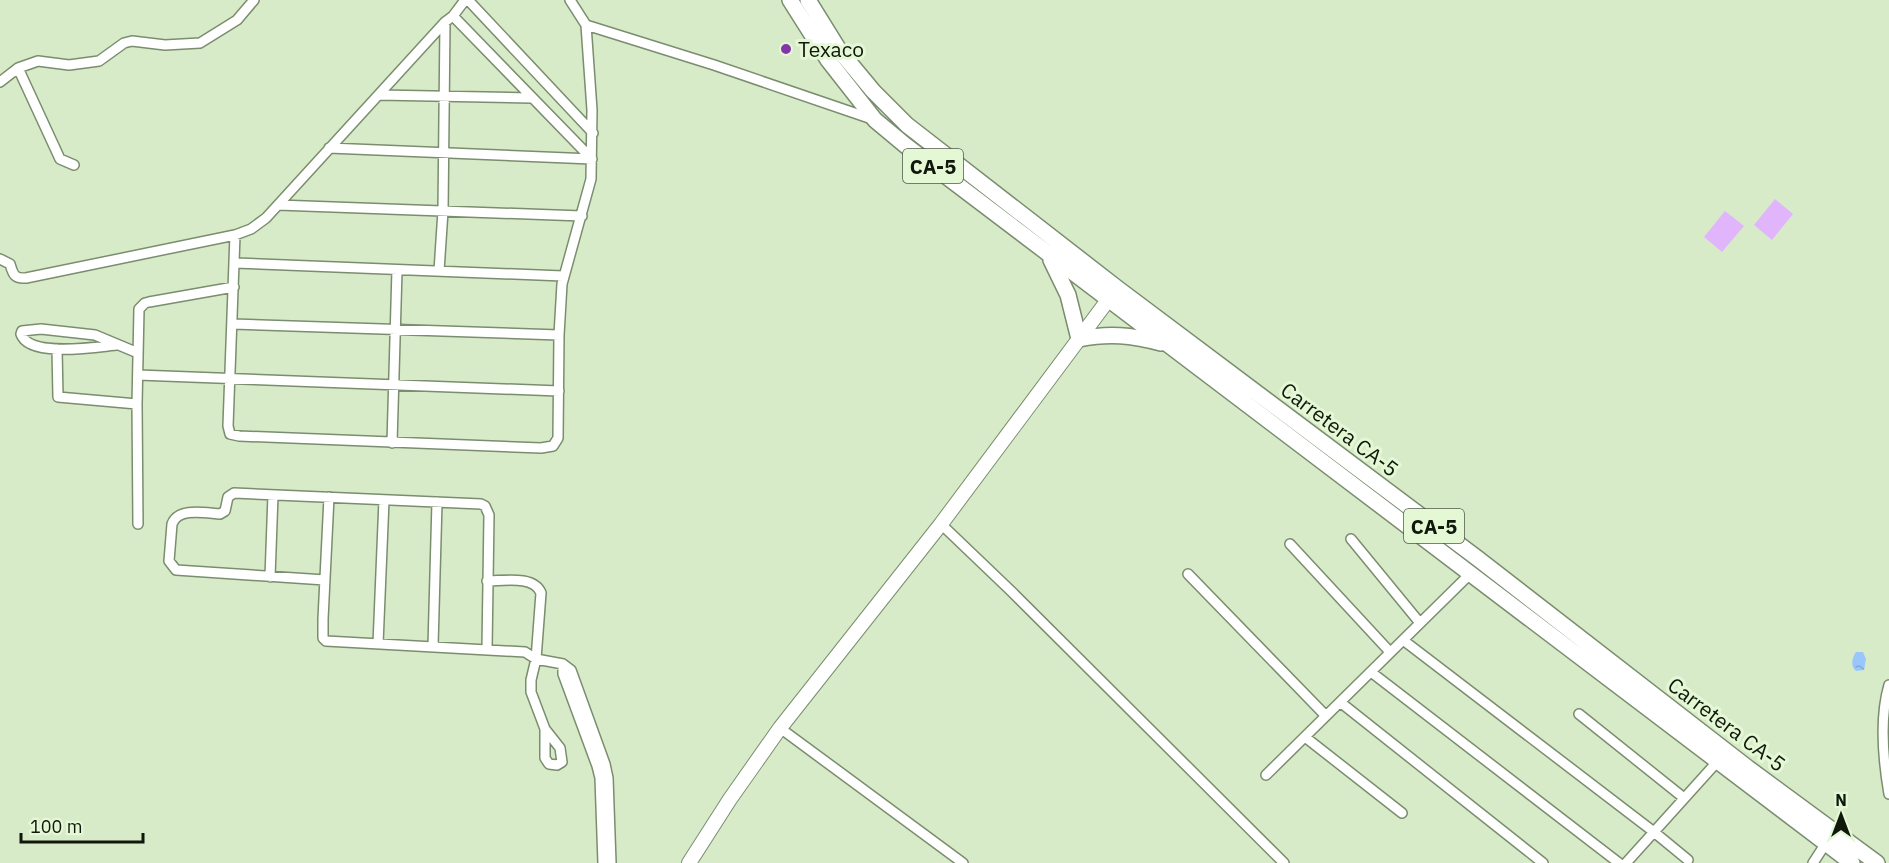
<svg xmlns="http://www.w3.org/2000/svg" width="1889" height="863" font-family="'IBM Plex Sans',sans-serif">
<defs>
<pattern id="water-ripples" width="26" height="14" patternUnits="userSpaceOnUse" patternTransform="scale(1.5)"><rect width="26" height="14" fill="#99c7fc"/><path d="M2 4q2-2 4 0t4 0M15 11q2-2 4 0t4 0" fill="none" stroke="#83aad7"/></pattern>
</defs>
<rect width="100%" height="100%" fill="#d7ebc9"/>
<!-- pitch -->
<path fill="#e1b5fb" d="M1775,199L1793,214L1772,240L1754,225Z
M1725,211L1744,226L1722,252L1704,237Z"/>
<!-- water -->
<path fill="url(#water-ripples)" d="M1856,652H1863L1866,659L1864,670L1856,671C1850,666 1852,658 1856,652Z"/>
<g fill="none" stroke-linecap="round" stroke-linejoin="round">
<!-- minor casing -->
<g stroke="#7a8d6e" stroke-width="12">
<path id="minor" d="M468,0L593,133
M570,0L586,25L714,65L872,119
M453,16L592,159
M18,68L60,159L74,165
M0,82L18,68L38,61L69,65L99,61L124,43L132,41L165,45L200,43L237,20L254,0
M379,95L531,98
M329,148L592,159
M278,205L582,216
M235,235L228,426L230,434L239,436L541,448L553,446L558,438L559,335L562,284L591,179L592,110L586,25
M0,259L10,264C13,274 14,279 26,278L235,235L251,229L266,218L445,22L453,16L465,0
M235,263L563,276
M439,271L443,211L445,22
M233,324L559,335
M116,345C96,347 29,358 21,334L22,331L41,329L95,335L138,353
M57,349L58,397L137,404
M138,375L559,391
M392,443L397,270
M329,497L323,619V638L326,641L525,652L536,659L563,664L571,670L605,764L608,778L611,863
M138,524L137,404L139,309L145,303L149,302L234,287
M941,524L1011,591L1284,863
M1351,539L1420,623
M1290,544L1390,652
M1188,574L1326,716
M270,577L273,495
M325,580L176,570L169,561L172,524C178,507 205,513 220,514L225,511L228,497L234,493L481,504L485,506L489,515L487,649
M487,581C503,581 534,575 541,593L536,659L531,680V692L545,729L560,748L562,762L557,765L549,764L545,758V729
M1403,640L1654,832L1688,860
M378,644L384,500
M433,646L437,502
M563,664V674L597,766L600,778L603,863
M1371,672L1619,863
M1889,685C1879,719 1883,759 1889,794
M1340,702L1543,863
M1579,714L1684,798
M780,728L963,863
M1305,737L1402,813
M1266,775L1471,573
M1626,863L1717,762
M1813,863L1826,843"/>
</g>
<!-- secondary casing -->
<g stroke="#7a8d6e" stroke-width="16">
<path id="secondary" d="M689,863L730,799L780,728L941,524L1114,292"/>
</g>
<!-- trunk casing -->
<g stroke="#7a8d6e" stroke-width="18">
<path id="trunk" d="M790,0L828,60L875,120L905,145L1852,863
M808,0L839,50L873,91L907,125L1117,288L1477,558L1748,768L1877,863
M1051,260L1068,295L1079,339C1109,333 1131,335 1161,343"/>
</g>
<!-- minor -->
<use href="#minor" stroke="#fff" stroke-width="9"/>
<!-- secondary -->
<use href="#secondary" stroke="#fff" stroke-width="14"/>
<!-- trunk -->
<use href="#trunk" stroke="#fff" stroke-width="15"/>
</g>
<!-- markers -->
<circle fill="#8336a7" stroke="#e4f8d6" stroke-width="2" cx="786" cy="49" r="6"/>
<g text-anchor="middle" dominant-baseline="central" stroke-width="6" stroke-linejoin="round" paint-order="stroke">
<!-- shield labels -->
<g fill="#e4f8d6" stroke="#505a48" stroke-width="1.5">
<rect x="903" y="149" width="60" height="34" rx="4.5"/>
<rect x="1404" y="509" width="60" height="34" rx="4.5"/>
</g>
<g font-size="20" font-weight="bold" fill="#10170b">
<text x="933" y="166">CA-5</text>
<text x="1434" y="526">CA-5</text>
</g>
<!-- poi labels -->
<g font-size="21" fill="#10170b" stroke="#e4f8d6" text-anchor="start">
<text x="798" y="49">Texaco</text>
</g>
<!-- street labels -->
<g font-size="21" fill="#10170b" stroke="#e4f8d6">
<text transform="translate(1340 429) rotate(37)">Carretera CA-5</text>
<text transform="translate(1727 724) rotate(37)">Carretera CA-5</text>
</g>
</g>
<!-- north arrow -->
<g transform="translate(1841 815)" stroke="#e4f8d6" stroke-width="4.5" paint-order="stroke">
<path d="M0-4.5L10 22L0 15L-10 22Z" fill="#10170b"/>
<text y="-9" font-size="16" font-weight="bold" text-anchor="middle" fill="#10170b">N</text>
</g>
<!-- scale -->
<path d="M21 833v9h122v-9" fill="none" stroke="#10170b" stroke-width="3"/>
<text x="30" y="833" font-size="18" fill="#10170b" stroke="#e4f8d6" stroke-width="4.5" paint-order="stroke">100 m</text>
</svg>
